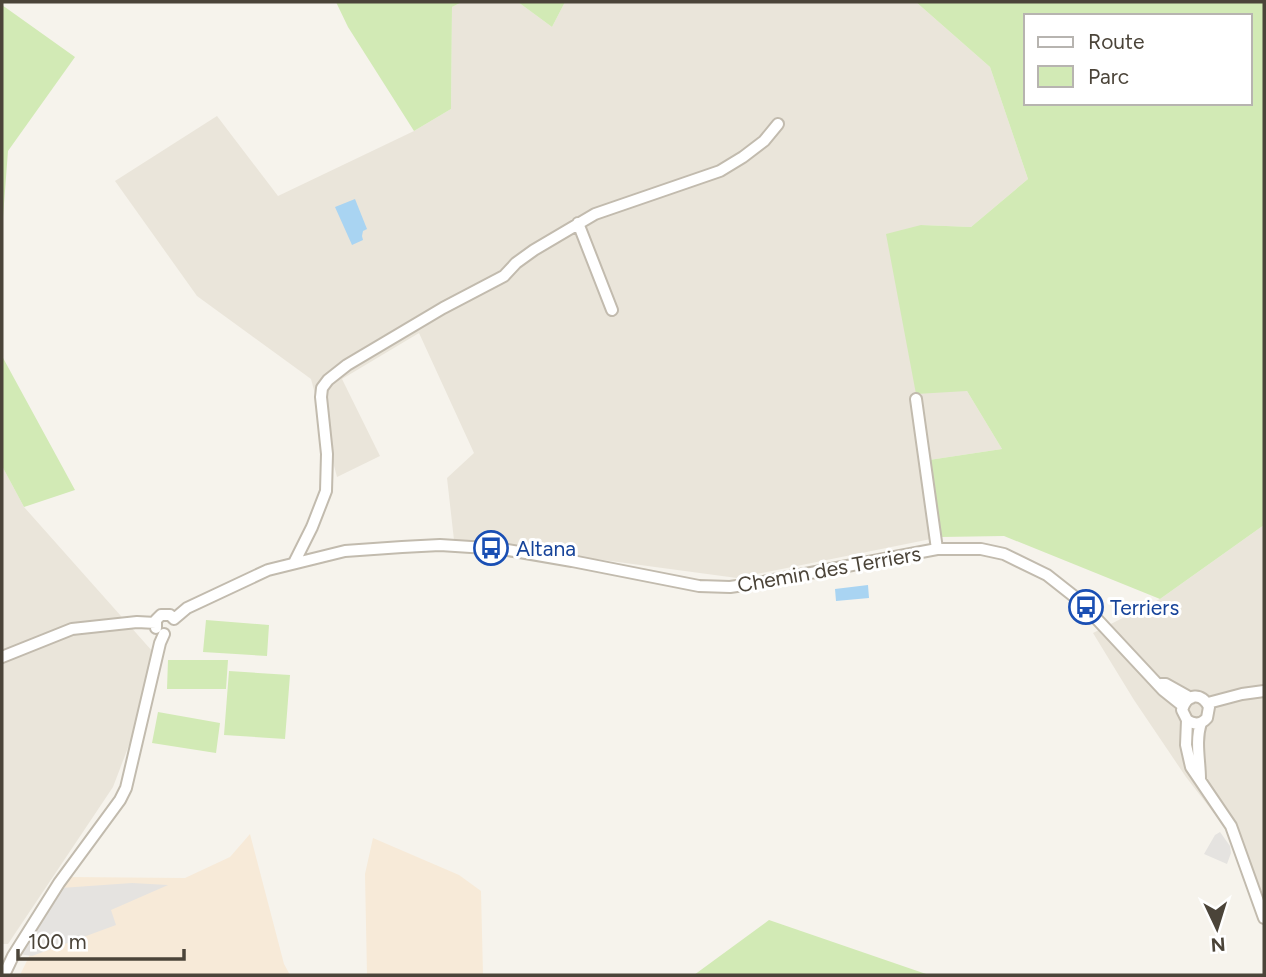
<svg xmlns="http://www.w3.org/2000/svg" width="1266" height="977" font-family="Figtree,sans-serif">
<rect width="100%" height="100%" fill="#f6f3ec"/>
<!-- residential -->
<path fill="#eae5da" d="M462,2H518L552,27L565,2H916L990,67L1028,179L971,227L921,225L967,391L1002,449L929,460L941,537L737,578L454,540L447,478L474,453L419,333L342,379L380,456L337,477L311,379L197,296L115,181L217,116L278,196L414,131L451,109L452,7Z
M2,466L24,507L161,661L113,787L8,944H2Z
M1264,525V895L1223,825L1186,777L1134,700L1093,633L1160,599Z"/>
<!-- commercial -->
<path fill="#f7ead8" d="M250,834L284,964L290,975H20L68,877L185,878L230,857Z
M373,838L459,875L481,891L483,975H367L365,874Z"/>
<!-- green -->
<path fill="#d2eab5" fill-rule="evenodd" d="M336,2H462L452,7L451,109L414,131L348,27Z
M518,2H565L552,27Z
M916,2H1264V525L1160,599L1004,536L941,537L929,460L1002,449L967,391L916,394L886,234L921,225L971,227L1028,179L990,67ZM1026,16H1250V103H1026Z
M2,5L75,57L8,151L2,230Z
M2,356L75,490L24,507L2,466Z
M206,620L269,625L267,656L203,652Z
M168,660H228L226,689H167Z
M229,671L290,675L285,739L224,735Z
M158,712L220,723L216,753L152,743Z
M769,920L929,975H694Z"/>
<!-- parking -->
<path fill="#e5e3e0" d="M1220,832L1230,846L1231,853L1227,864L1204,854L1215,835Z
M132,883L168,885L111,910L116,925L32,956L19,954L61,888Z"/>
<!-- water -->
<path fill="#a9d4f2" d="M355,199L367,229L363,231L362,236L363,240L352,245L335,207Z
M868,585L869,598L836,601L835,589Z"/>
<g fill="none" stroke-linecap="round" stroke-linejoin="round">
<!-- minor casing -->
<g stroke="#c2bbae" stroke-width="14">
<path id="minor" d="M578,223L612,310
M916,399L937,549
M294,563L312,527L326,491L327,454L321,397L322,388L328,380L347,365L443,308L504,276L516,263L534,250L595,214L720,171L743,157L764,141L778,124
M174,619L187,608L268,570L345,551L402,547L440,545L502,549L572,561L699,586L730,587L758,583L937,549H981L1004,554L1047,575L1080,601L1163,690L1183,706
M156,628V620L161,615H170L174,619
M2,657L72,629L137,622L156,623
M1161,684H1166L1191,698
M1208,703L1242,694L1264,691
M1187,720C1194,725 1201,725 1207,718L1209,707C1202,692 1187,693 1182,710L1187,720L1186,745L1191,767L1231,826L1264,918
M1200,779C1200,761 1195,741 1201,723
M4,975L13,956L59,883L120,800L126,788L160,643L164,634"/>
</g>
<!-- minor -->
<use href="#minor" stroke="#fff" stroke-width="10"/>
</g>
<!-- icons -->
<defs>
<g id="bus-ring" transform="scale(1.75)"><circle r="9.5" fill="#fff" stroke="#1a4fb4" stroke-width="1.5"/><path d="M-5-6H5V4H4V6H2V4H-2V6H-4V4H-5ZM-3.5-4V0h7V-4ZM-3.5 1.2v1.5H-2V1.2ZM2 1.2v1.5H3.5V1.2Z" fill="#1a4fb4"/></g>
</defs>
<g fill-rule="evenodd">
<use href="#bus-ring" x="491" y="548"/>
<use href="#bus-ring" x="1086" y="607"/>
</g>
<g text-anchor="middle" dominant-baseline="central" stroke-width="6" stroke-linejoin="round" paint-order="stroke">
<!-- transit labels -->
<g font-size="21" fill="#164399" stroke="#fff" text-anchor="start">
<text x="516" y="548">Altana</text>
<text x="1110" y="607">Terriers</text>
</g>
<!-- street labels -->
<g font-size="21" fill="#4b4439" stroke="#fff">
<text transform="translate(829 569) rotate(-10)">Chemin des Terriers</text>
</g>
</g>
<!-- border -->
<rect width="1266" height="977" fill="none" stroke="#4b4439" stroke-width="7"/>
<!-- legend -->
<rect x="1024" y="14" width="228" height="91" fill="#ffffff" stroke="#b7b4b0" stroke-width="2"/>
<rect x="1038" y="37" width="35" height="10" fill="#ffffff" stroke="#b7b4b0" stroke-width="2"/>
<text x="1088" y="49" font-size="21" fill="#4b4439">Route</text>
<rect x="1038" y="66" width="35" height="21" fill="#d2eab5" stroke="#b7b4b0" stroke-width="2"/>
<text x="1088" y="84" font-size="21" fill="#4b4439">Parc</text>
<!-- north arrow -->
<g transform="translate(1217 928) rotate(176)" stroke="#ffffff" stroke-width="5" paint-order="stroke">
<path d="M0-5L12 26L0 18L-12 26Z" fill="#4b4439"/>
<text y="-10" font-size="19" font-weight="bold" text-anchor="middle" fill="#4b4439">N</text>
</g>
<!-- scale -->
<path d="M18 949v10h166v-10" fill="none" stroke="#4b4439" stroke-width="3.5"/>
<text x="28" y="949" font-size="21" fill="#4b4439" stroke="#ffffff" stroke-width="5" paint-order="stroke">100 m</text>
</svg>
